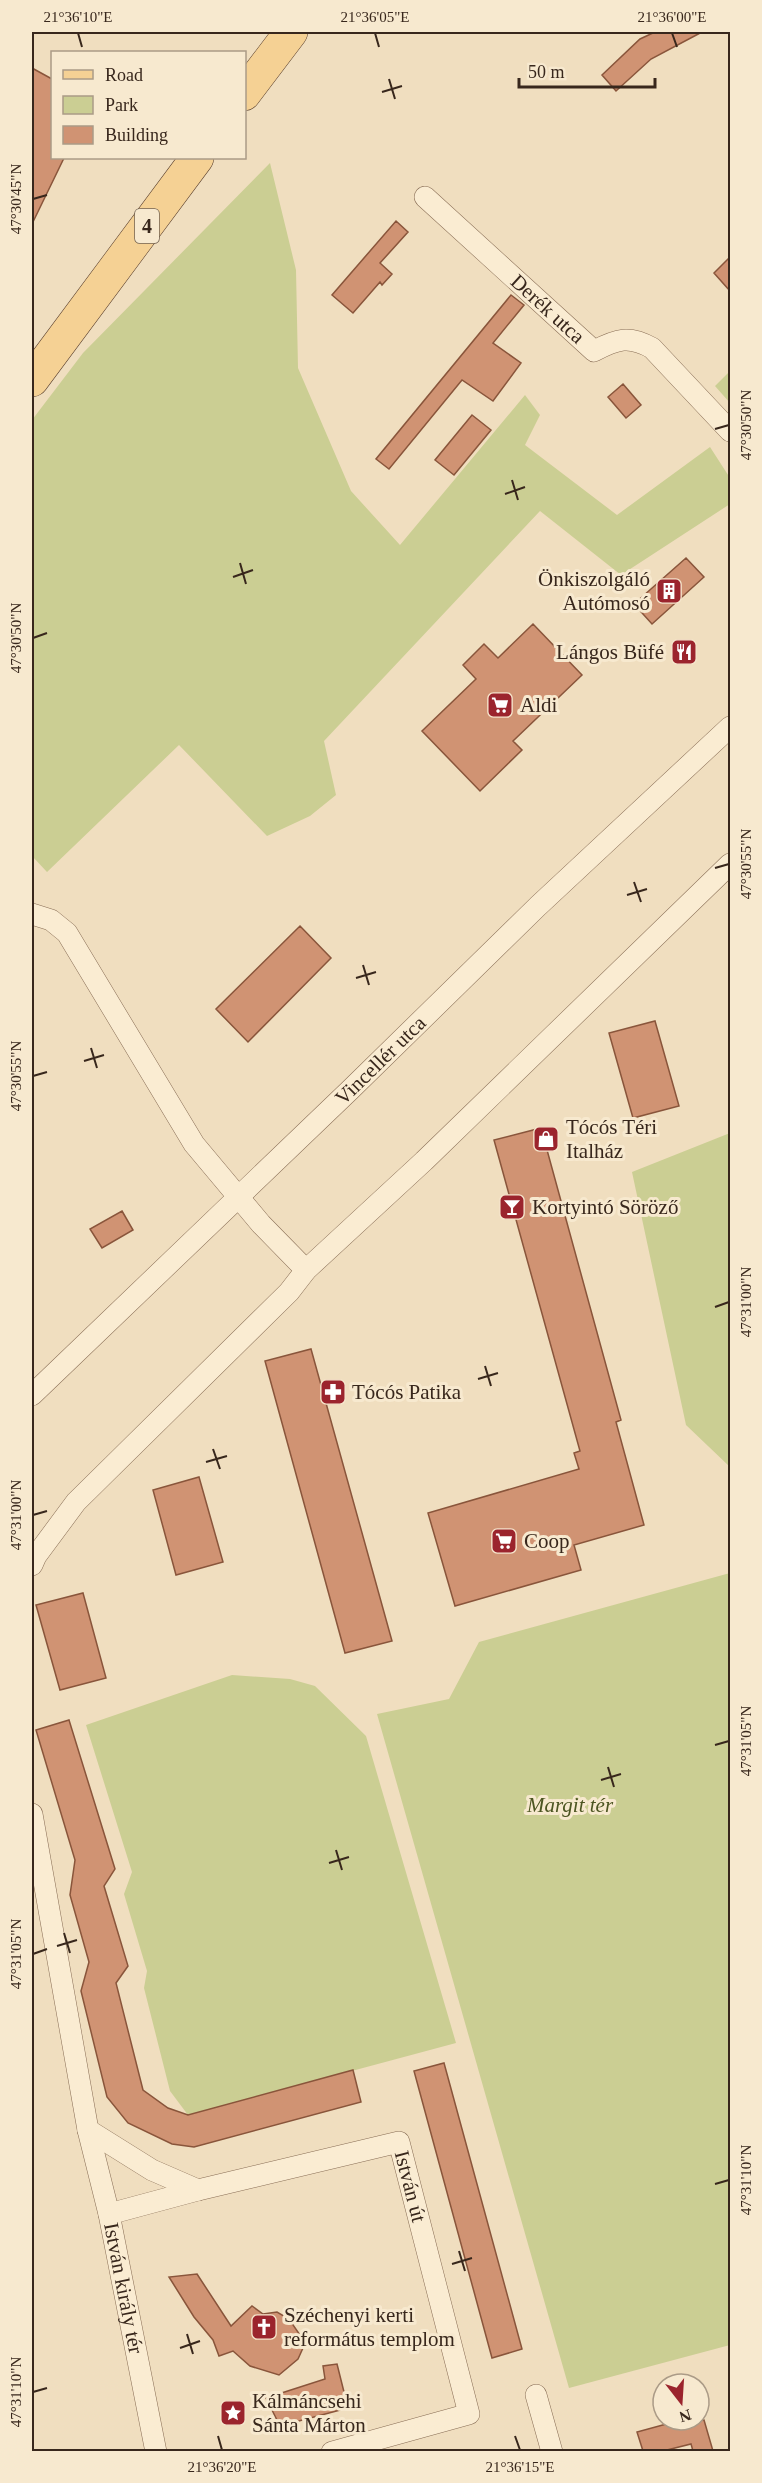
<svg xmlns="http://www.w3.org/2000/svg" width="762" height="2483" font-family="Georgia,serif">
<rect width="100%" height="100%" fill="#f0debf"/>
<!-- green -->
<path fill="#cbce93" d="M270,163L296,270L298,368L351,491L400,545L525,395L540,415L525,445L617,515L710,447L730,478V504L621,575L540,511L324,741L336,795L310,816L267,836L179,745L47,872L32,856V420L83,353Z
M730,371V403L715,386Z
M730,1133V1467L686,1425L632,1172Z
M730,1573V2345L569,2388L377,1714L449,1699L479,1642Z
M232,1675L290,1679L315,1686L366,1736L456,2043L188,2115L170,2091L144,1988L147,1971L124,1894L132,1872L86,1725Z"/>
<!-- building -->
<path fill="#d09373" stroke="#89553b" stroke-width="1.5" d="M655,32H702L651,59L616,91L602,75L640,39Z
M32,68L52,79V158H64L32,224Z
M396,221L408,232L380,263L392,274L382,285L380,282L353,313L332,295Z
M730,257V291L714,273Z
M511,295L524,305L493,343L521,363L493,401L462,380L389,469L376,459Z
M623,384L641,405L626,418L608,397Z
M472,415L491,430L454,475L435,460Z
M686,558L704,577L652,624L634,604Z
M533,624L582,675L513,741L522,750L480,791L422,731L476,679L463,665L484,644L498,658Z
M684,642L694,651L684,663L674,654Z
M300,926L331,958L248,1042L216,1009Z
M655,1021L679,1106L633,1118L609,1033Z
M541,1128L621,1420L616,1422L644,1525L574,1545L581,1570L455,1606L428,1513L579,1469L574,1453L580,1451L494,1140Z
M122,1211L133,1230L102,1248L90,1229Z
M311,1349L392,1641L345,1653L265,1361Z
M199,1477L223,1562L176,1575L153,1490Z
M83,1593L106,1678L60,1690L36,1605Z
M69,1720L115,1869L104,1886L128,1966L116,1983L143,2090L168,2108L188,2115L353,2070L361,2102L194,2147L172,2144L128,2123L107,2097L81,1991L89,1962L70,1895L75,1860L36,1730Z
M444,2063L522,2349L492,2358L414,2071Z
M197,2274L231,2326L252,2306L263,2314L277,2312L289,2319L300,2335L303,2348L298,2359L279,2375L250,2366L233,2351L219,2356L213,2340L194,2317L169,2277Z
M337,2364L348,2408L284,2425L277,2420L266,2398L325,2379L323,2366Z
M681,2420H704L713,2451H693L691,2444L663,2451H643L637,2432Z"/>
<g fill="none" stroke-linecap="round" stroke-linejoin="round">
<!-- street casing -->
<g stroke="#896e56" stroke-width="22">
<g id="street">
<path id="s1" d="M425,197L594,351C617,339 629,335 652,348L730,431"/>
<path d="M32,914L51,920L67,933L194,1144L261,1224L306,1270"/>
<path id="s2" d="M32,1395L350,1090L538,906L730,727"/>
<path d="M32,1565L36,1556L76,1502L289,1292L306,1270L424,1161L730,864"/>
<path id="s3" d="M32,1814L88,2130L109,2214L156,2452"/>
<path id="s4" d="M88,2130L152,2170L198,2190L399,2142L469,2414L332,2452"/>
<path d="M109,2214L198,2190"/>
<path d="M536,2395L552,2452"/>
</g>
</g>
<!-- primary casing -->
<g stroke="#563c2b" stroke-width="34">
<path id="primary" d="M244,94L291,32
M32,380L197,158"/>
</g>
<!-- street -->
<use href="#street" stroke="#faecd2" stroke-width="21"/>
<!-- primary -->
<use href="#primary" stroke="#f5d194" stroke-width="33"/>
</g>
<!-- ticks -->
<path fill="none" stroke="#38271c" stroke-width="2" d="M78,33L82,47M375,33L379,47M672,33L677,47M389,79L395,99M382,92L402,86M33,199L47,195M715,429L729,425M512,480L518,500M505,494L525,487M240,563L246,584M233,577L253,570M33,638L47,633M715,868L729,864M634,882L641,902M627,895L647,889M363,965L369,985M356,978L376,972M91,1048L97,1068M84,1061L104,1055M33,1076L47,1072M715,1307L729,1302M485,1366L491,1386M478,1379L498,1373M213,1449L220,1469M206,1462L227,1456M33,1515L47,1511M715,1745L729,1741M608,1767L614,1787M601,1780L621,1774M336,1850L342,1870M329,1863L349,1857M64,1933L70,1953M57,1946L77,1940M33,1954L47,1949M715,2184L729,2180M459,2251L465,2271M452,2264L472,2258M187,2334L193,2354M180,2348L200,2341M33,2392L47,2388M218,2436L222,2450M515,2436L520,2450"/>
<!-- icons -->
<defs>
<g id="building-square" transform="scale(1.35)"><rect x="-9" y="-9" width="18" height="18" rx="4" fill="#9b242d" stroke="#f7e9cf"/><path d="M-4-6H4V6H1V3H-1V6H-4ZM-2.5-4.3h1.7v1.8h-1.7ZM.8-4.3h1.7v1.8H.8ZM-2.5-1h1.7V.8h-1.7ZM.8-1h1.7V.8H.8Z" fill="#fff"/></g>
<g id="restaurant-square" transform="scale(1.35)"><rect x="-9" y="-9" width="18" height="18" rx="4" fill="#9b242d" stroke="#f7e9cf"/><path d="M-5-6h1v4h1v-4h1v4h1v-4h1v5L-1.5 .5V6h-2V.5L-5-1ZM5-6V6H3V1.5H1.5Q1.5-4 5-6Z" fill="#fff"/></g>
<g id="supermarket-square" transform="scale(1.35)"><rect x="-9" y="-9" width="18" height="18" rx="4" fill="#9b242d" stroke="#f7e9cf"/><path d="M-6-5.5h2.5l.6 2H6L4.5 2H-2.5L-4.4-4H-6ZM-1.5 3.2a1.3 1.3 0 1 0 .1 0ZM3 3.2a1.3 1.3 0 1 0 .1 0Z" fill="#fff"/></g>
<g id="shop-square" transform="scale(1.35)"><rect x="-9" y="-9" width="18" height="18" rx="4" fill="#9b242d" stroke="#f7e9cf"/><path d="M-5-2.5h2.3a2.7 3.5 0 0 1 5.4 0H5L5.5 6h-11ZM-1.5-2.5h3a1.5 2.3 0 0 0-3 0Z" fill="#fff"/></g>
<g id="bar-square" transform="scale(1.35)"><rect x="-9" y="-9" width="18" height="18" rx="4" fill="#9b242d" stroke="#f7e9cf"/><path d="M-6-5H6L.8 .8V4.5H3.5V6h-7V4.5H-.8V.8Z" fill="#fff"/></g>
<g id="pharmacy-square" transform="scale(1.35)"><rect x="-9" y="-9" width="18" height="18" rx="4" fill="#9b242d" stroke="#f7e9cf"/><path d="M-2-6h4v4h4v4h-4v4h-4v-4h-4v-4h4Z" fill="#fff"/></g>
<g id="church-square" transform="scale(1.35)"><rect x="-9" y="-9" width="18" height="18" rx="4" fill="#9b242d" stroke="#f7e9cf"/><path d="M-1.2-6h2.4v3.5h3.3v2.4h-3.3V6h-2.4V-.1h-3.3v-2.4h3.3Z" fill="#fff"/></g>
<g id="sight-square" transform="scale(1.35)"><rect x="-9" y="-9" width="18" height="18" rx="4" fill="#9b242d" stroke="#f7e9cf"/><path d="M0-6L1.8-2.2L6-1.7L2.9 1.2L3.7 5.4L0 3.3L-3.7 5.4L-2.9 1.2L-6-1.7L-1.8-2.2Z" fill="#fff"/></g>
</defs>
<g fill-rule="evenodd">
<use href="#building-square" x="669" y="591"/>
<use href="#restaurant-square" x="684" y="652"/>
<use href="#supermarket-square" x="500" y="705"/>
<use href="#shop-square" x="546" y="1139"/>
<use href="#bar-square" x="512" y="1207"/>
<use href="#pharmacy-square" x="333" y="1392"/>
<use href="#supermarket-square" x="504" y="1541"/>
<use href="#church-square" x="264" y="2327"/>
<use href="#sight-square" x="233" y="2413"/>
</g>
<g text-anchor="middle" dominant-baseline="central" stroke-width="6" stroke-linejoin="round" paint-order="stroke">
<!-- shield labels -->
<rect fill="#f7e9cf" stroke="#716152" stroke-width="1.5" x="135" y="209" width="24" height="34" rx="4.5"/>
<g font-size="20" font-weight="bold" fill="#38271c">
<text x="147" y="226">4</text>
</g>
<!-- street labels -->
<g font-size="21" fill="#38271c" stroke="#f7e9cf">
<text stroke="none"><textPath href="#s1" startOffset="166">Derék utca</textPath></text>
<text stroke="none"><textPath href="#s2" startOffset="483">Vincellér utca</textPath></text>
<text stroke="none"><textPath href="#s4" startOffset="378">István út</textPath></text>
<text stroke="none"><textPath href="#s3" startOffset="483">István király tér</textPath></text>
</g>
<!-- poi labels -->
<g font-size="21" fill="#38271c" stroke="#f7e9cf" text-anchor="start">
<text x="650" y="579" text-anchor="end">Önkiszolgáló<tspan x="650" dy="24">Autómosó</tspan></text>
<text x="664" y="652" text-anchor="end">Lángos Büfé</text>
<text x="520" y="705">Aldi</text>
<text x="566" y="1127">Tócós Téri<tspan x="566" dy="24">Italház</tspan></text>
<text x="532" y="1207">Kortyintó Söröző</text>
<text x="352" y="1392">Tócós Patika</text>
<text x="524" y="1541">Coop</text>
<text x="284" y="2315">Széchenyi kerti<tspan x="284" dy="24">református templom</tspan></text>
<text x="252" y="2401">Kálmáncsehi<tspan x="252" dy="24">Sánta Márton</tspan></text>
</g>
<!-- park labels -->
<g font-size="21" font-style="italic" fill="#4c5521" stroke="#f7e9cf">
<text x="570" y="1805">Margit tér</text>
</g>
</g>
<!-- border -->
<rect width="762" height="2483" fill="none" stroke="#f7e9cf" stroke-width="66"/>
<!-- legend -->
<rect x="51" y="51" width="195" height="108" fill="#f7e9cf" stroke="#ab9b87" stroke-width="1.5"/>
<rect x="63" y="70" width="30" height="9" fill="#f5d194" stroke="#ab9b87" stroke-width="1.5"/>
<text x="105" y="81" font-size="18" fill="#38271c">Road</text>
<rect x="63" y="96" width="30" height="18" fill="#cbce93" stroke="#ab9b87" stroke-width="1.5"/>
<text x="105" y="111" font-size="18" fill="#38271c">Park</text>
<rect x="63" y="126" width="30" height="18" fill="#d09373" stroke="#ab9b87" stroke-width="1.5"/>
<text x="105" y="141" font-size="18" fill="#38271c">Building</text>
<!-- north arrow -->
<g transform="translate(681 2402) rotate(163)"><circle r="28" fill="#f7e9cf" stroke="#ab9b87" stroke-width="1.5"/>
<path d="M0-4.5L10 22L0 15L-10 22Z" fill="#9b242d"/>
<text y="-9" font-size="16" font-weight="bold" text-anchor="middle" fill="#38271c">N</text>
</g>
<!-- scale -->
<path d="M519 78v9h136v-9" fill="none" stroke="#38271c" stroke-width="3"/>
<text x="528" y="78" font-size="18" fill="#38271c" stroke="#f7e9cf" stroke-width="4.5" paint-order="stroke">50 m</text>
<rect x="33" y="33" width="696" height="2417" fill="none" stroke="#38271c" stroke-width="2"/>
<g font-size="15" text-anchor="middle" fill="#38271c">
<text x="78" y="22">21°36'10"E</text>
<text x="375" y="22">21°36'05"E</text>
<text x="672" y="22">21°36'00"E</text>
<text transform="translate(16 199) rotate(-90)" y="5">47°30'45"N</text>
<text transform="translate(746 425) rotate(-90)" y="5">47°30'50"N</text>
<text transform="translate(16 638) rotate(-90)" y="5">47°30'50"N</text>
<text transform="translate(746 864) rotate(-90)" y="5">47°30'55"N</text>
<text transform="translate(16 1076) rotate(-90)" y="5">47°30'55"N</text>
<text transform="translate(746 1302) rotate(-90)" y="5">47°31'00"N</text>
<text transform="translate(16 1515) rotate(-90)" y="5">47°31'00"N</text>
<text transform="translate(746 1741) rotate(-90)" y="5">47°31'05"N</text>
<text transform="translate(16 1954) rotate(-90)" y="5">47°31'05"N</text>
<text transform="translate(746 2180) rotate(-90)" y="5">47°31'10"N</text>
<text transform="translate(16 2392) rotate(-90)" y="5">47°31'10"N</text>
<text x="222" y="2472">21°36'20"E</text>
<text x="520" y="2472">21°36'15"E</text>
</g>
</svg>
